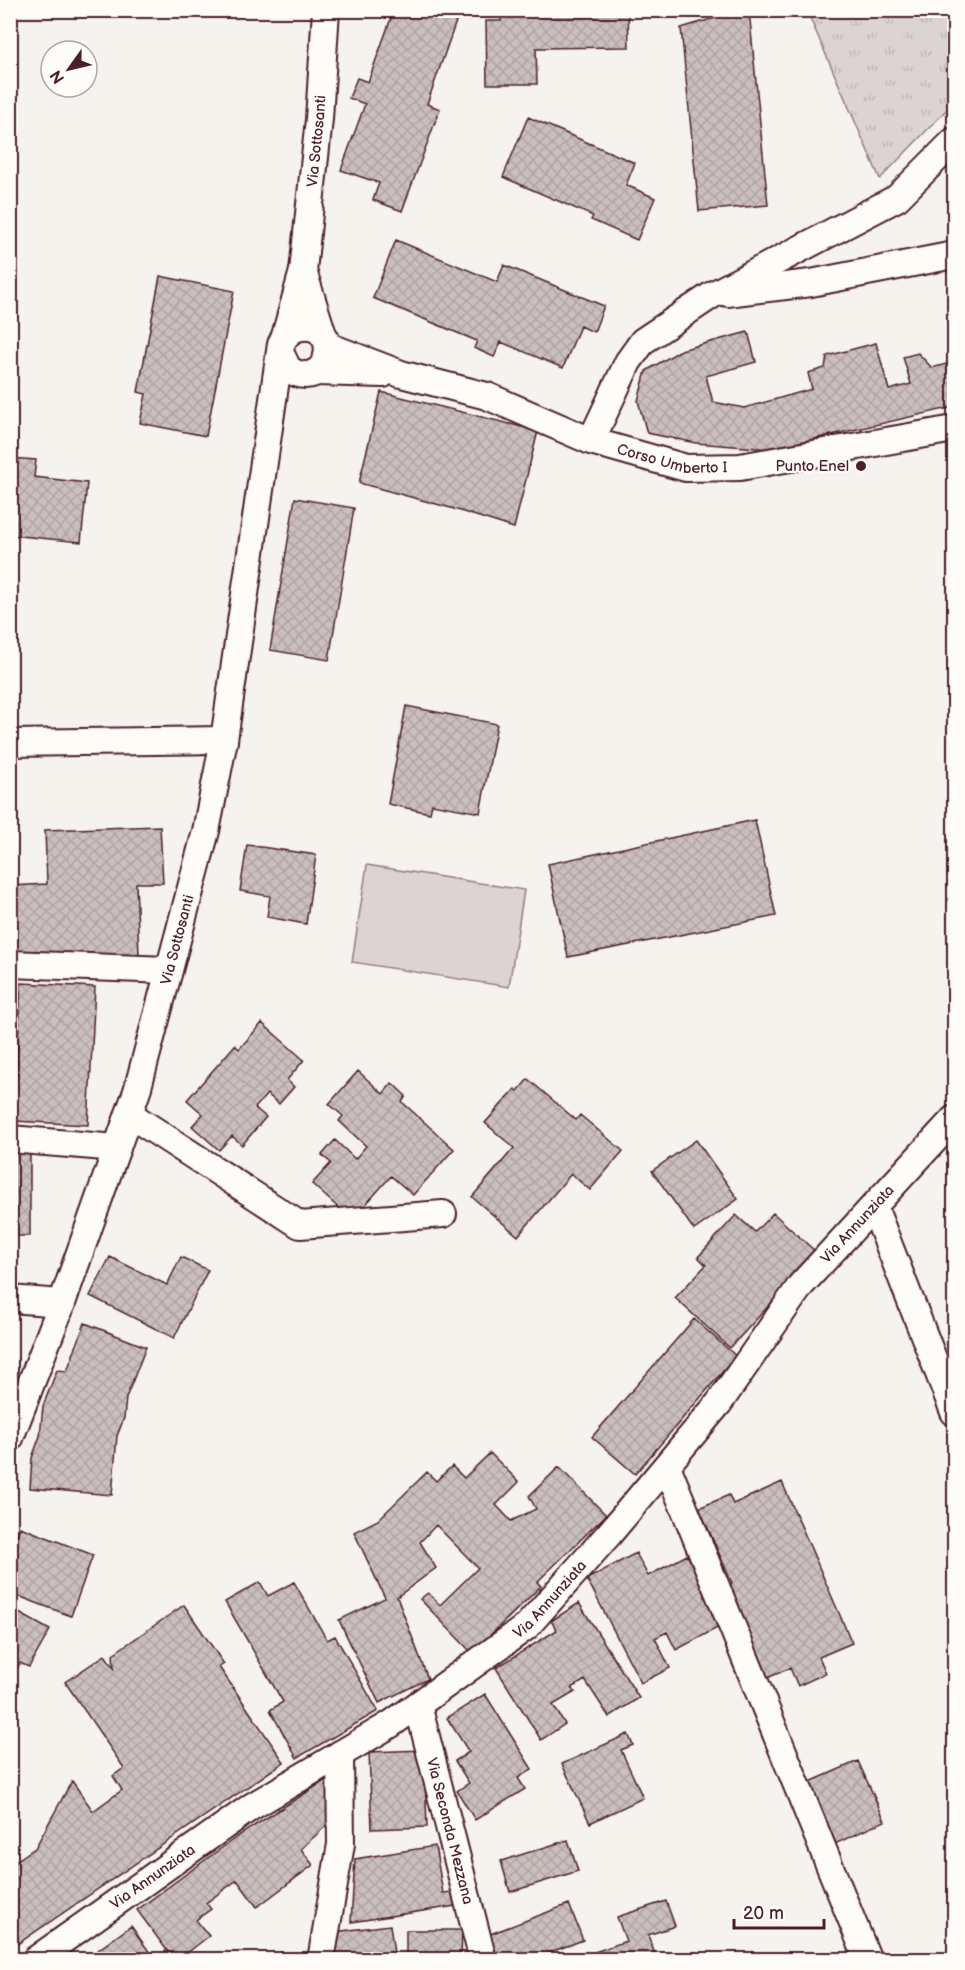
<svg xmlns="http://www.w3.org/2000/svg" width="965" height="1970" font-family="'Balsamiq Sans',sans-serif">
<defs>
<pattern id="park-tufts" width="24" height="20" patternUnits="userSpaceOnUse" patternTransform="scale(1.5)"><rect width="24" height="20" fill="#dcd4d2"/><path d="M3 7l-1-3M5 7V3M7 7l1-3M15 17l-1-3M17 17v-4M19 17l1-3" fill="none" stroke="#beb6b4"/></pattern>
<pattern id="building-cross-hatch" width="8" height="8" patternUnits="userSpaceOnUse" patternTransform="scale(1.5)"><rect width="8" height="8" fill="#cbbfbe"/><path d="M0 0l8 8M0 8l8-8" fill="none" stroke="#b0a4a3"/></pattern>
</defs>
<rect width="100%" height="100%" fill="#f6f3ef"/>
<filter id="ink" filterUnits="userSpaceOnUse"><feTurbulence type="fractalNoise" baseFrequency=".0167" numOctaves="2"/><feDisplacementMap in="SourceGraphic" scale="12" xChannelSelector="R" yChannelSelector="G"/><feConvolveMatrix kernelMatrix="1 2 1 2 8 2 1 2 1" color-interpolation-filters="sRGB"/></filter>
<g filter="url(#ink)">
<!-- park -->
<path fill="url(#park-tufts)" stroke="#937a7e" stroke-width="1.5" d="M807,11H954V102L880,179Z"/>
<!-- garden -->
<path fill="#dcd4d2" stroke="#937a7e" stroke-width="1.5" d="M367,865L524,890L509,987L352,962Z"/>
<!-- building -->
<path fill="url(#building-cross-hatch)" stroke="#4a1f2b" stroke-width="1.5" d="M394,10H460L427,104L440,109L402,211L373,200L379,183L341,170L365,104L349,98L357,78L368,82Z
M501,10H628L629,47L536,48L537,84H487L486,21H501Z
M741,10H749L768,205L699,211L681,28Z
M528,117L635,163L626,185L655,198L637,240L591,220L593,216L503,177Z
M396,240L497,282L504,265L604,306L594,332L580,326L563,368L501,342L494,357L474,348L477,341L373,298Z
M160,276L234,291L206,436L140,423L146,394L138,392Z
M748,332L756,362L706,376L713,402L744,408L812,389L808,373L825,368L827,356L876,343L889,390L911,384L903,357L918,353L932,368L954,362V407L770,449L696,443L647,433L638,401L646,371L681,350Z
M381,392L538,431L514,528L451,508L359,483Z
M10,458L36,460L34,477L87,483L81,542L10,535Z
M295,498L354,508L329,660L270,650Z
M406,706L497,724L480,813L432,804L430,813L388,804Z
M755,820L776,916L568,957L548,864Z
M160,826L163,883H136L139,955L10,957V886L47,884L45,830Z
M247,845L316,855L306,924L267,917L270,896L240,891Z
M21,983L95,987L88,1125L14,1121Z
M262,1023L304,1060L287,1080L294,1087L279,1104L267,1094L255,1108L266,1117L242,1145L232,1136L219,1150L192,1126L203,1114L187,1100L235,1045L239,1049Z
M358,1071L383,1094L392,1083L406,1096L402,1102L454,1149L413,1195L391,1176L352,1220L312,1184L331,1163L322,1155L335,1140L355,1159L366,1146L339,1121L343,1116L329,1104Z
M528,1079L576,1120L580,1115L623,1151L590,1190L571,1174L518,1236L472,1197L514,1148L485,1123L515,1089L518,1091Z
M696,1140L738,1199L694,1230L652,1171Z
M10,1150H30V1236H10Z
M773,1213L817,1253L730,1348L675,1298L706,1265L698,1257L736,1215L755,1232Z
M110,1257L167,1285L181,1257L208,1270L174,1338L90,1296Z
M694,1319L736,1356L635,1474L592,1437Z
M85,1323L146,1347L126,1398L124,1418L117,1436L112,1495L30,1488L32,1458L40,1436L43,1406L57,1370L67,1371Z
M490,1453L519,1482L496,1505L511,1521L536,1509L529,1496L559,1467L606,1515L537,1582L541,1586L472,1653L420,1599L428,1593L440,1605L478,1568L436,1525L420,1542L436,1568L397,1597L428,1679L379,1703L339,1620L385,1598L354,1532L378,1520L427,1472L436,1481L452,1466L464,1478Z
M782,1482L852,1643L819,1657L826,1673L798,1686L790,1668L765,1679L724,1587L732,1583L699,1508L729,1495L733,1504Z
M20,1527L93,1555L71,1616L10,1593V1552Z
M636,1553L648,1576L687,1555L723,1625L676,1650L667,1632L655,1638L670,1668L641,1683L587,1579Z
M260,1582L268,1596L294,1582L327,1640L335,1636L378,1711L297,1758L270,1710L283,1702L225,1602Z
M579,1603L639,1698L609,1717L585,1680L572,1688L575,1692L553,1705L565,1724L541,1740L496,1668L557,1630L551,1621Z
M184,1605L224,1664L219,1667L284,1762L10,1949V1865L35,1848L72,1781L93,1811L122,1790L113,1776L124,1768L65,1682L105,1655L114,1668L113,1654Z
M10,1608L50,1630L29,1667L20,1663L10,1681Z
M485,1694L532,1769L518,1778L525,1789L475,1820L457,1791L469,1783L455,1761L469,1752L447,1718Z
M628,1734L633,1745L621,1750L643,1798L590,1823L562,1764Z
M424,1750L427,1827L372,1829L369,1752Z
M858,1761L885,1821L828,1847L801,1786Z
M329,1778L328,1824L301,1849L313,1865L257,1907L237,1880L206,1903L211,1909L196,1920L209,1936L178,1960H174L137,1910L238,1836Z
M568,1840L578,1871L510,1892L501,1861Z
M435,1846L443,1893L453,1892L455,1906L351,1922L355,1859Z
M666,1901L675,1926L648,1935L657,1960H598L595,1952L626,1941L617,1917Z
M569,1904L583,1940L537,1957L538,1960H488L480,1938Z
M390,1925L395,1960H330L334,1932Z
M131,1926L155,1960H84Z
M406,1930H462L461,1960H406Z"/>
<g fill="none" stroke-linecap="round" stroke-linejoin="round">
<!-- minor casing -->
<g stroke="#4a1f2b" stroke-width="30">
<g id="minor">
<path d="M303,271L323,335"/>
<path d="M727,293L811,283L954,255"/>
<path id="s1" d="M285,336L303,271L319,119L326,10"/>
<path id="s2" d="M328,346L401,374L487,396L591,441L686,468L740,467L954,429"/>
<path d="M316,372L383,374"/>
<path d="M591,441L628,362L643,341L712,295L897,198L954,141"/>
<path d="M10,743L224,740"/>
<path d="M10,964L168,970V973"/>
<path d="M129,1114L300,1225L443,1214"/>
<path d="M10,1139L117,1148"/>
<path d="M874,1207L954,1412"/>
<path d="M10,1299L62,1303"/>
<path id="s3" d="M10,1438L62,1303L137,1091L206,831L224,740L281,344C285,335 291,328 302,327C344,322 331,396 288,369L281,354"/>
<path d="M667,1466L868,1960"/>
<path id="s4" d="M418,1705L483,1960"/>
<path id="s5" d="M35,1960L251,1807L391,1724L526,1627L609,1534L719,1403L801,1285L954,1119"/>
<path d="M321,1960L341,1844L340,1754"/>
</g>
</g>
<!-- minor -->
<use href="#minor" stroke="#fdfcf7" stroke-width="26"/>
</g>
</g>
<!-- markers -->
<circle fill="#4a1f2b" stroke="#fdfcf7" stroke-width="2" cx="861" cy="466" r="6"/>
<g text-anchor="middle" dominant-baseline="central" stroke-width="4.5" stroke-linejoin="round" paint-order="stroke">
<!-- street labels -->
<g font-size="15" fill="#4a1f2b" stroke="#fdfcf7">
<text stroke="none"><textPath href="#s1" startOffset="198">Via Sottosanti</textPath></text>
<text stroke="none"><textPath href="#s2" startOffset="364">Corso Umberto I</textPath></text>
<text stroke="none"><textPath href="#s3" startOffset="526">Via Sottosanti</textPath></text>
<text stroke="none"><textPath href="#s5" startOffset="1116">Via Annunziata</textPath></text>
<text stroke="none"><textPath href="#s5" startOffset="630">Via Annunziata</textPath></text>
<text stroke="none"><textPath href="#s4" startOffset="130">Via Seconda Mezzana</textPath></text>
<text stroke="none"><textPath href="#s5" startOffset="144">Via Annunziata</textPath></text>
</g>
<!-- poi labels -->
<g font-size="15" fill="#4a1f2b" stroke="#fdfcf7" text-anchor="end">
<text x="849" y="466">Punto Enel</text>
</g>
</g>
<!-- margin -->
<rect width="965" height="1970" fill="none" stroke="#fdfcf7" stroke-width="36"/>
<rect x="18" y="18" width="929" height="1934" fill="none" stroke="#4a1f2b" stroke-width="2" filter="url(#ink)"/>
<!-- north arrow -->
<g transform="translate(69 69) rotate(236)"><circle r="28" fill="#fdfcf7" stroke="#b5a4a5" stroke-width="1.5"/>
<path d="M0-4.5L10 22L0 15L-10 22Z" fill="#4a1f2b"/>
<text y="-9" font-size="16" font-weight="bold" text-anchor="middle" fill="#4a1f2b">N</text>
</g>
<!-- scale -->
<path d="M734 1919v9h90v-9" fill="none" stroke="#4a1f2b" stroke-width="3"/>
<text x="743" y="1919" font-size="18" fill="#4a1f2b" stroke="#fdfcf7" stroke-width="4.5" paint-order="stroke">20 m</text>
</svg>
